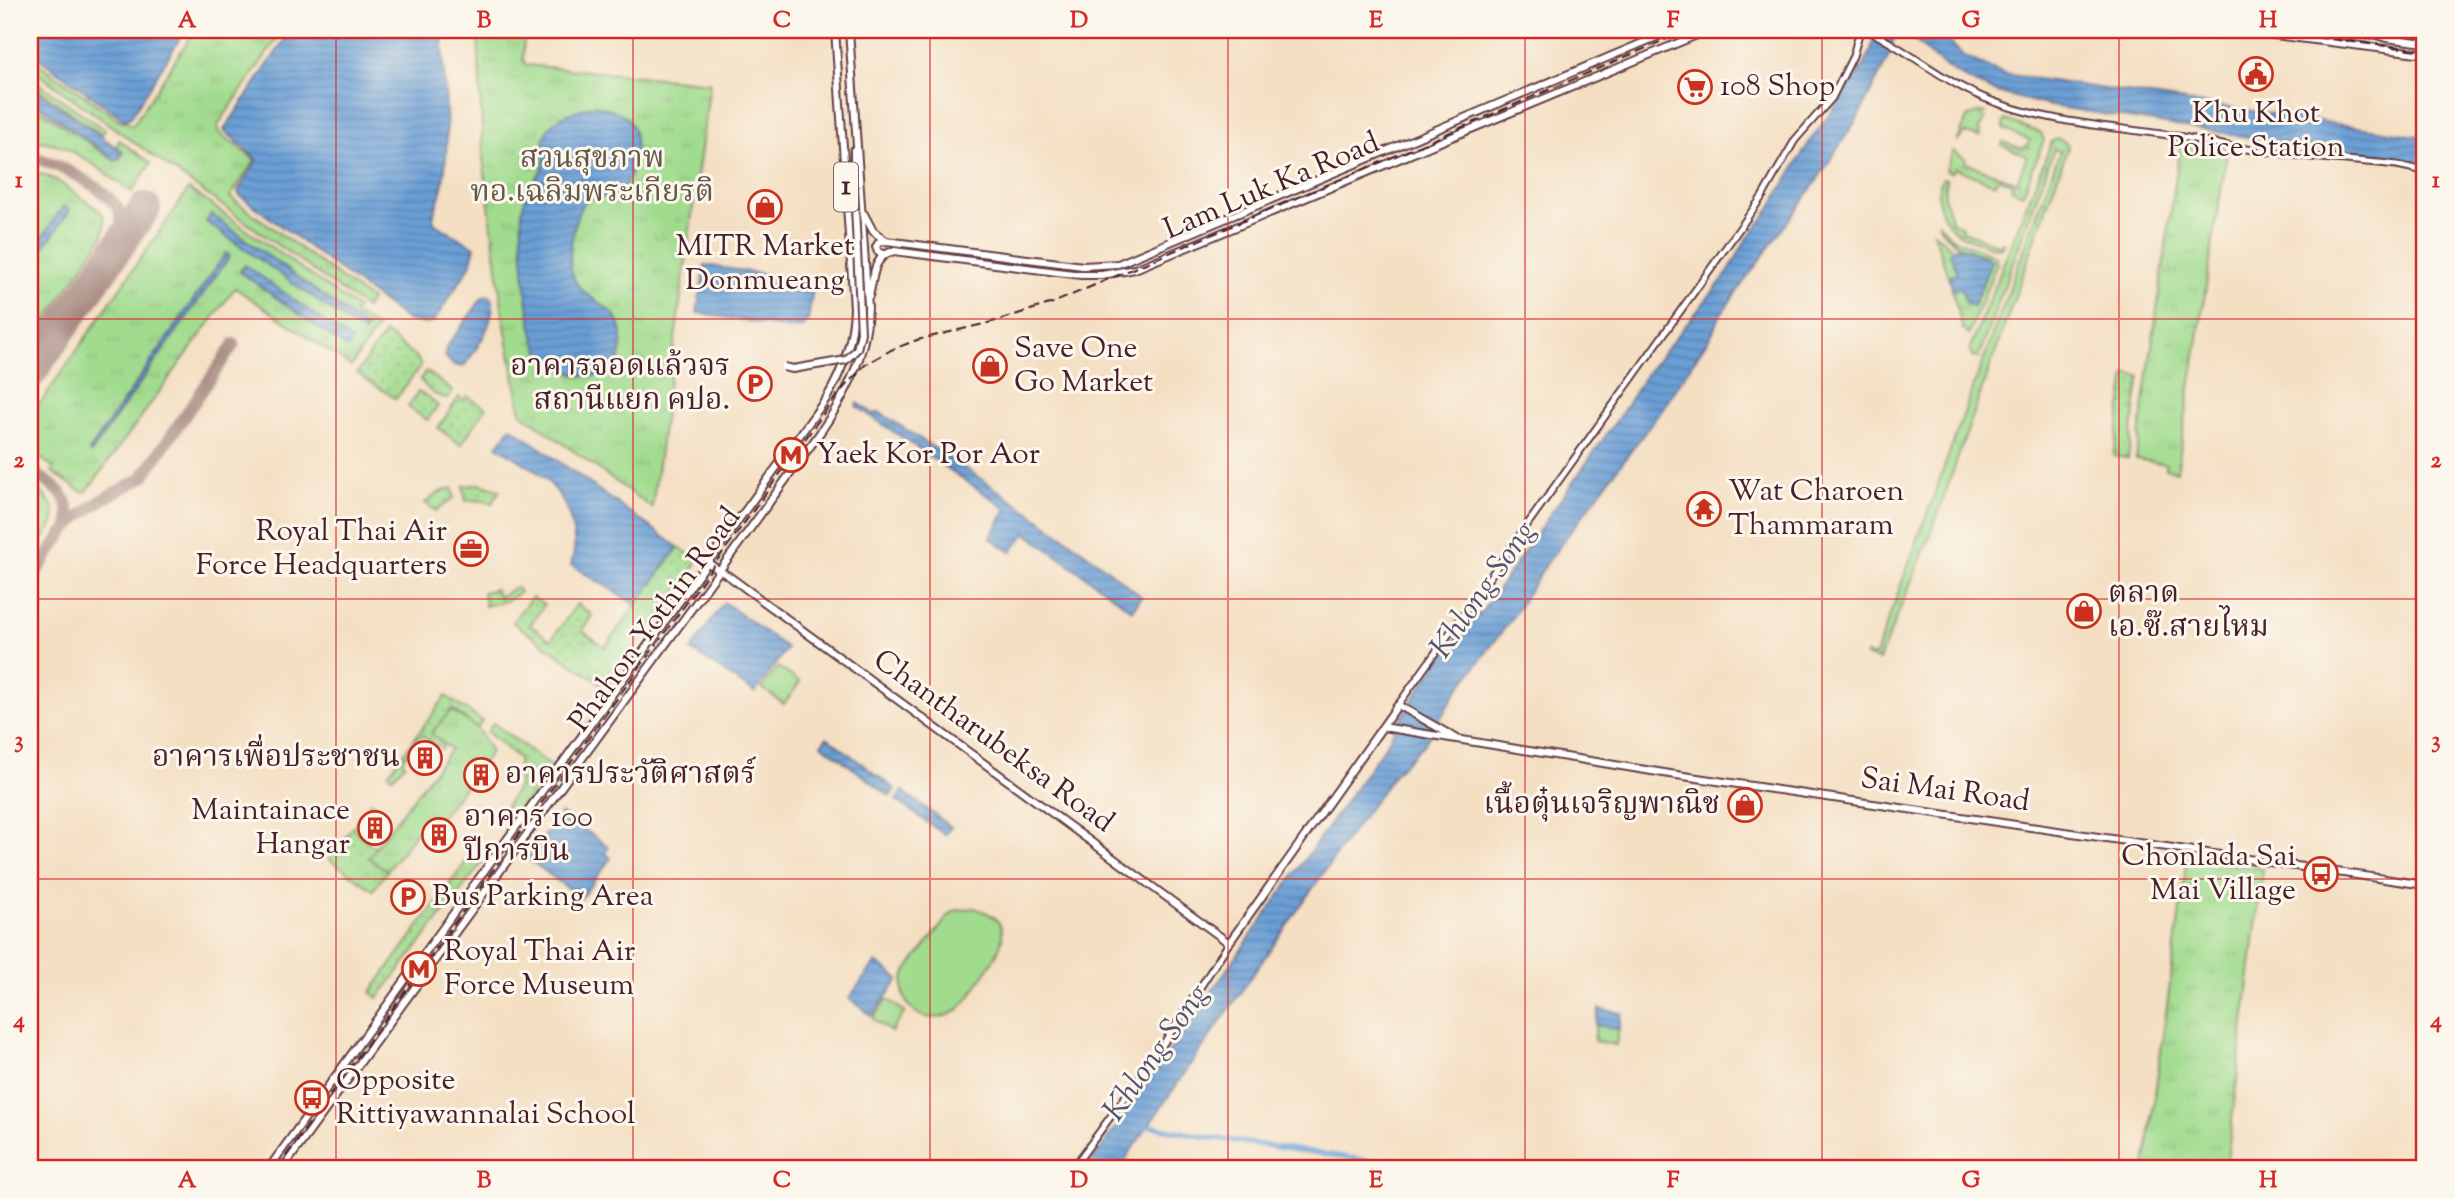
<svg xmlns="http://www.w3.org/2000/svg" width="2455" height="1198" font-family="'Sorts Mill Goudy','Noto Serif Thai',serif">
<defs>
<pattern id="grass-tufts" width="24" height="20" patternUnits="userSpaceOnUse" patternTransform="scale(1.75)"><rect width="24" height="20" fill="#a1db8e"/><path d="M3 7l-1-3M5 7V3M7 7l1-3M15 17l-1-3M17 17v-4M19 17l1-3" fill="none" stroke="#8cbc7b"/></pattern>
<pattern id="garden-dots" width="8" height="8" patternUnits="userSpaceOnUse" patternTransform="scale(1.75)"><rect width="8" height="8" fill="#a1db8e"/><path d="M2 2h.1M6 6h.1" fill="none" stroke="#8cbc7b" stroke-width="1.8" stroke-linecap="round"/></pattern>
<pattern id="water-rules" width="6" height="5" patternUnits="userSpaceOnUse" patternTransform="scale(1.75)"><rect width="6" height="5" fill="#6a9fd6"/><path d="M0 2.5h6" fill="none" stroke="#5981ae"/></pattern>
</defs>
<rect width="100%" height="100%" fill="#fbf7ec"/>
<filter id="ink" filterUnits="userSpaceOnUse"><feTurbulence type="fractalNoise" baseFrequency=".0143" numOctaves="2"/><feDisplacementMap in="SourceGraphic" scale="14" xChannelSelector="R" yChannelSelector="G"/><feConvolveMatrix kernelMatrix="1 2 1 2 8 2 1 2 1" color-interpolation-filters="sRGB"/></filter>
<filter id="wash" filterUnits="userSpaceOnUse"><feTurbulence type="fractalNoise" baseFrequency=".00686" numOctaves="4" result="noise"/><feDisplacementMap in="SourceGraphic" scale="28" xChannelSelector="R" yChannelSelector="G"/><feGaussianBlur stdDeviation="1.57" result="paint"/><feColorMatrix in="noise" values="0 0 0 0 0 0 0 0 0 0 0 0 0 0 0 0 0 1.4 0 .05"/><feComposite in="paint" operator="in"/></filter>
<g filter="url(#wash)">
<rect width="100%" height="100%" fill="#f4dfc3"/>
<!-- grass -->
<path fill="url(#grass-tufts)" stroke="#767d5c" stroke-width="2" d="M195,30H283L218,125V132L255,160L230,197L371,300L366,308L30,68V58L118,119L133,125Z
M478,30H524L523,60L526,65L710,83L652,508L521,413L503,315L483,158Z
M30,77L105,130L102,135L30,83Z
M30,103L115,161L119,160L123,153L117,146L119,140L151,163L132,192C102,172 66,138 30,141Z
M1979,112L1987,113H1981V117L1986,118L1979,128L1980,137L1965,133L1957,142L1967,118Z
M2005,120L2041,133L2044,140L2023,194L2011,189L2013,183L1998,178L1994,184L1955,168L1952,173L1946,170L1953,151L1966,159L1965,163L2017,182L2027,156L2002,145L2003,142L2023,149L2024,146L2027,147L2030,140L2005,130L2003,125Z
M2058,139L2065,142L2068,147L1930,536L1879,660L1866,657V654L1874,657L1876,653L2060,151L2054,149L1978,358L1972,357L1970,348L2052,141Z
M2181,140L2225,148L2226,160L2177,471L2166,469V464L2136,459Z
M42,174L56,180L100,211C107,218 105,230 102,238L30,344V176Z
M1943,178L1947,180L1944,197L1952,222L1962,226L1961,230L2001,246L2002,242H2004L2003,247L1997,248C1971,239 1951,237 1941,210C1937,198 1937,189 1943,178Z
M189,189L357,308L354,313L377,328L351,366L235,288L87,491L82,492L52,472L54,468L30,450V418Z
M1938,222L1951,238L1994,255L1997,263L1968,335L1963,330L1951,287L1961,288L1966,303L1988,257C1968,250 1945,244 1938,222Z
M1933,231L1953,250L1950,253L1957,274L1949,279Z
M30,484C71,512 53,525 30,558Z
M450,710L477,728L491,752L432,829L423,823L387,871L368,857L451,749L431,734Z
M2187,858L2263,869L2226,1168H2145Z
M1596,1025L1619,1029L1616,1045L1594,1041Z"/>
<!-- garden -->
<path fill="url(#garden-dots)" stroke="#767d5c" stroke-width="2" d="M385,333L417,358L421,365L396,399L357,373Z
M426,371L453,391L447,399L432,393L420,380Z
M2126,374L2140,376L2128,458L2114,456Z
M418,392L429,397L438,406L427,420L408,407Z
M467,396L486,408L461,445L438,428L459,397L464,401Z
M479,484L500,490L492,503L479,500L466,501L463,486Z
M452,488L454,498L436,511L425,503L440,492Z
M679,547L696,559V565L607,688L512,622L532,597L544,605L530,625L551,640L577,604L592,615L582,631L605,647Z
M516,587L520,592L506,601L485,606L483,592L495,589L499,597Z
M446,696L482,721L477,728L452,709L431,733L444,745L442,749L421,735L402,761L405,764L393,777L388,774Z
M493,723L552,767L512,822L501,814L519,785L518,758L487,732Z
M371,802L376,805L356,832L376,848L369,858L387,871L373,890L329,859Z
M471,855L482,863L378,998L371,992Z"/>
<!-- pitch -->
<path fill="#a1db8e" stroke="#767d5c" stroke-width="2" d="M778,667L800,682L784,704L762,688Z
M974,908C1021,921 999,953 981,979C975,988 969,999 962,1006C948,1020 922,1023 909,1006C901,995 901,983 907,970L947,918L954,911Z
M887,999L905,1012L891,1032L873,1019Z"/>
<!-- water -->
<path fill="url(#water-rules)" stroke="#5a5f80" stroke-width="2" d="M30,30H185L131,117L125,120L30,52Z
M291,30H443C442,79 451,128 444,176C443,190 436,205 433,218L435,224L475,247L470,266L434,321L427,324L407,320L239,195L238,191L257,160L224,130Z
M1876,30H1901L1894,38L1887,60L1857,119L1812,188L1718,318L1713,332L1663,408L1547,563L1508,624L1457,691L1425,743L1395,773L1347,839L1119,1168H1087L1387,743C1411,700 1447,643 1483,610L1623,411L1646,374L1728,273L1746,240L1766,215L1810,141L1857,77L1870,53Z
M1905,30H1937L1965,57L2004,74L2425,137V165L2052,106C1986,91 1952,81 1905,30Z
M30,86L123,152L118,160H115L30,99Z
M595,105C605,108 621,111 628,119C641,134 635,177 622,190C612,200 592,193 583,204C577,212 575,225 573,234C569,250 568,272 578,285C595,307 623,306 622,340C621,347 621,355 619,361C613,372 599,377 587,376C570,375 551,366 541,353C527,334 520,237 522,211C524,195 534,182 542,169C546,162 543,156 543,148C543,119 572,111 595,105Z
M63,206L70,210L30,268V256Z
M211,214L367,328L364,333L206,222Z
M1957,246L1992,260L1973,307L1966,303L1961,288L1954,290L1949,279H1951L1950,275L1957,274L1950,252Z
M226,253L230,256L91,453L89,451Z
M245,265L352,341L347,348L240,272Z
M705,265L814,282L808,321L802,327L789,328L697,313Z
M489,296L493,301C493,326 479,345 465,365L462,367L453,365L445,356L446,348L483,297Z
M858,403L874,414L879,412C969,470 1059,529 1142,597L1132,610L1026,533L1011,552L990,538L1007,509L856,406Z
M511,427L678,547L636,605L571,565C576,551 575,537 571,522C560,480 531,468 497,446Z
M724,602L787,648L755,693L691,650Z
M827,737L895,789L890,796L821,744Z
M903,791L951,827L945,835L896,800Z
M561,813L609,847L605,853L611,858L581,898L527,858Z
M876,962L899,979L872,1016L849,998Z
M1599,1009L1622,1013L1619,1029L1596,1025Z"/>
<g fill="none" stroke-linecap="round" stroke-linejoin="round">
<!-- canal -->
<path stroke="#6a9fd6" stroke-width="5" d="M1145,1125L1207,1137L1420,1168
M1119,1157L1137,1168"/>
<!-- taxiway -->
<path stroke="#9f7f77" stroke-width="12" d="M30,158L34,157C58,165 104,186 118,209C124,220 120,236 118,247
M30,470C54,487 74,494 68,527
M30,581L63,533L77,518L103,499L142,478L234,344"/>
<!-- runway -->
<path stroke="#9f7f77" stroke-width="32" d="M30,374L145,208"/>
</g>
</g>
<g filter="url(#ink)">
<g fill="none" stroke-linecap="round" stroke-linejoin="round">
<!-- minor casing -->
<g stroke="#643c42" stroke-width="9">
<path id="minor" d="M1867,30C1910,51 1946,84 1992,101C2050,123 2115,127 2175,136C2193,138 2210,143 2228,146C2284,156 2341,159 2397,165L2425,171
M1398,705L1762,197L1795,140L1832,98L1853,56L1860,30
M1073,1168L1158,1052L1229,943"/>
</g>
<!-- major casing -->
<g stroke="#643c42" stroke-width="10">
<path id="major" d="M2234,30L2425,54
M2326,30L2369,35
M2361,30L2386,38L2425,43
M854,150V186
M864,214L873,231L886,241L1083,266L1118,264L1673,30
M884,254L878,252L876,247L879,242L886,241
M869,296C874,278 872,256 894,251L1081,275H1102L1135,269L1709,30
M708,563L730,577L1229,943L1398,705L1456,738
M1383,727L1670,774L2425,885
M269,1168L826,399C843,371 853,341 854,308L835,30
M283,1168L817,437C845,397 867,357 868,307L849,30"/>
</g>
<!-- minor -->
<use href="#minor" stroke="#fff" stroke-width="5"/>
<!-- major -->
<use href="#major" stroke="#fff" stroke-width="6"/>
<!-- rail -->
<path stroke="#4a1f2b" stroke-width="2" stroke-dasharray="10 5" stroke-linecap="butt" d="M2257,30L2425,51
M277,1168L837,395L866,364L891,350L917,340L992,322L1053,303L1688,30"/>
<!-- major-bridge casing -->
<g stroke="#643c42" stroke-width="10" stroke-linecap="butt">
<path id="major-bridge" d="M784,367L793,369L846,360L857,349L861,333L854,186"/>
</g>
<!-- major-bridge -->
<use href="#major-bridge" stroke="#fff" stroke-width="6"/>
</g>
</g>
<!-- grid -->
<path fill="none" stroke="#d62828" stroke-width="2" stroke-opacity="0.55" d="M336,30V1168M633,30V1168M930,30V1168M1228,30V1168M1525,30V1168M1822,30V1168M2119,30V1168M30,319H2425M30,599H2425M30,879H2425"/>
<!-- icons -->
<defs>
<g id="civic-ring" transform="scale(1.75)"><circle r="9.5" fill="#fbf7ec" stroke="#c8321e" stroke-width="1.5"/><path d="M-.6-6.5H3V-4.5H.6V-3L4-1V1h2V6H-6V1h2V-1L-.6-3ZM-1.2 2.5V6h2.4V2.5Z" fill="#c8321e"/></g>
<g id="supermarket-ring" transform="scale(1.75)"><circle r="9.5" fill="#fbf7ec" stroke="#c8321e" stroke-width="1.5"/><path d="M-6-5.5h2.5l.6 2H6L4.5 2H-2.5L-4.4-4H-6ZM-1.5 3.2a1.3 1.3 0 1 0 .1 0ZM3 3.2a1.3 1.3 0 1 0 .1 0Z" fill="#c8321e"/></g>
<g id="shop-ring" transform="scale(1.75)"><circle r="9.5" fill="#fbf7ec" stroke="#c8321e" stroke-width="1.5"/><path d="M-5-2.5h2.3a2.7 3.5 0 0 1 5.4 0H5L5.5 6h-11ZM-1.5-2.5h3a1.5 2.3 0 0 0-3 0Z" fill="#c8321e"/></g>
<g id="parking-ring" transform="scale(1.75)"><circle r="9.5" fill="#fbf7ec" stroke="#c8321e" stroke-width="1.5"/><path d="M-3.5-5.5H1a3.5 3.5 0 0 1 0 7H-1V5.5H-3.5ZM-1-3.4V-.6H.8a1.4 1.4 0 0 0 0-2.8Z" fill="#c8321e"/></g>
<g id="metro-ring" transform="scale(1.75)"><circle r="9.5" fill="#fbf7ec" stroke="#c8321e" stroke-width="1.5"/><path d="M-5.5 5V-5H-3L0 0L3-5H5.5V5H3V-.5L0 4L-3-.5V5Z" fill="#c8321e"/></g>
<g id="temple-ring" transform="scale(1.75)"><circle r="9.5" fill="#fbf7ec" stroke="#c8321e" stroke-width="1.5"/><path d="M0-6L5-2H3V0L6.5 2.5H4V6H1.5V3h-3V6H-4V2.5H-6.5L-3 0V-2H-5Z" fill="#c8321e"/></g>
<g id="office-ring" transform="scale(1.75)"><circle r="9.5" fill="#fbf7ec" stroke="#c8321e" stroke-width="1.5"/><path d="M-6-3h4V-5.5h4V-3h4V5H-6ZM-1-4.5V-3h2v-1.5ZM-6 0V1H6V0Z" fill="#c8321e"/></g>
<g id="building-ring" transform="scale(1.75)"><circle r="9.5" fill="#fbf7ec" stroke="#c8321e" stroke-width="1.5"/><path d="M-4-6H4V6H1V3H-1V6H-4ZM-2.5-4.3h1.7v1.8h-1.7ZM.8-4.3h1.7v1.8H.8ZM-2.5-1h1.7V.8h-1.7ZM.8-1h1.7V.8H.8Z" fill="#c8321e"/></g>
<g id="bus-ring" transform="scale(1.75)"><circle r="9.5" fill="#fbf7ec" stroke="#c8321e" stroke-width="1.5"/><path d="M-5-6H5V4H4V6H2V4H-2V6H-4V4H-5ZM-3.5-4V0h7V-4ZM-3.5 1.2v1.5H-2V1.2ZM2 1.2v1.5H3.5V1.2Z" fill="#c8321e"/></g>
</defs>
<g fill-rule="evenodd">
<use href="#civic-ring" x="2256" y="74"/>
<use href="#supermarket-ring" x="1695" y="87"/>
<use href="#shop-ring" x="765" y="207"/>
<use href="#shop-ring" x="990" y="366"/>
<use href="#parking-ring" x="755" y="384"/>
<use href="#metro-ring" x="791" y="455"/>
<use href="#temple-ring" x="1704" y="509"/>
<use href="#office-ring" x="471" y="549"/>
<use href="#shop-ring" x="2084" y="611"/>
<use href="#building-ring" x="425" y="758"/>
<use href="#building-ring" x="481" y="775"/>
<use href="#shop-ring" x="1745" y="805"/>
<use href="#building-ring" x="375" y="828"/>
<use href="#building-ring" x="439" y="835"/>
<use href="#bus-ring" x="2321" y="874"/>
<use href="#parking-ring" x="408" y="897"/>
<use href="#metro-ring" x="419" y="969"/>
<use href="#bus-ring" x="312" y="1098"/>
</g>
<g text-anchor="middle" dominant-baseline="central" stroke-width="6" stroke-linejoin="round" paint-order="stroke">
<!-- shield labels -->
<rect fill="#fbf7ec" stroke="#7f6065" stroke-width="2" x="834" y="162.5" width="24" height="49" rx="5"/>
<g font-size="28" font-weight="bold" fill="#4a1f2b">
<text x="846" y="187">1</text>
</g>
<!-- poi labels -->
<g font-size="30" fill="#4a1f2b" stroke="#fbf7ec" text-anchor="start">
<text x="1720" y="87">108 Shop</text>
<text x="2256" y="114" text-anchor="middle">Khu Khot<tspan x="2256" dy="34">Police Station</tspan></text>
<text x="765" y="247" text-anchor="middle">MITR Market<tspan x="765" dy="34">Donmueang</tspan></text>
<text x="1014" y="349">Save One<tspan x="1014" dy="34">Go Market</tspan></text>
<text x="730" y="367" text-anchor="end">อาคารจอดแล้วจร<tspan x="730" dy="34">สถานีแยก คปอ.</tspan></text>
<text x="816" y="455">Yaek Kor Por Aor</text>
<text x="1728" y="492">Wat Charoen<tspan x="1728" dy="34">Thammaram</tspan></text>
<text x="447" y="532" text-anchor="end">Royal Thai Air<tspan x="447" dy="34">Force Headquarters</tspan></text>
<text x="2108" y="594">ตลาด<tspan x="2108" dy="34">เอ.ซ๊.สายไหม</tspan></text>
<text x="400" y="758" text-anchor="end">อาคารเพื่อประชาชน</text>
<text x="505" y="775">อาคารประวัติศาสตร์</text>
<text x="1720" y="805" text-anchor="end">เนื้อตุ๋นเจริญพาณิช</text>
<text x="350" y="811" text-anchor="end">Maintainace<tspan x="350" dy="34">Hangar</tspan></text>
<text x="464" y="818">อาคาร 100<tspan x="464" dy="34">ปีการบิน</tspan></text>
<text x="2296" y="857" text-anchor="end">Chonlada Sai<tspan x="2296" dy="34">Mai Village</tspan></text>
<text x="432" y="897">Bus Parking Area</text>
<text x="444" y="952">Royal Thai Air<tspan x="444" dy="34">Force Museum</tspan></text>
<text x="336" y="1081">Opposite<tspan x="336" dy="34">Rittiyawannalai School</tspan></text>
</g>
<!-- park labels -->
<g font-size="30" fill="#645749" stroke="#fbf7ec">
<text x="592" y="159">สวนสุขภาพ<tspan x="592" dy="34">ทอ.เฉลิมพระเกียรติ</tspan></text>
</g>
<!-- street labels -->
<g font-size="30" fill="#4a1f2b" stroke="#fbf7ec">
<text transform="translate(1272 187) rotate(-23)">Lam Luk Ka Road</text>
<text transform="translate(656 620) rotate(-54)">Phahon Yothin Road</text>
<text transform="translate(993 742) rotate(36)">Chantharubeksa Road</text>
<text transform="translate(1945 791) rotate(8)">Sai Mai Road</text>
</g>
<!-- water labels -->
<g font-size="32" font-style="italic" fill="#57526f" stroke="#fbf7ec">
<text transform="translate(1484 590) rotate(-55)">Khlong Song</text>
<text transform="translate(1157 1053) rotate(-55)">Khlong Song</text>
</g>
</g>
<!-- margin -->
<rect width="2455" height="1198" fill="none" stroke="#fbf7ec" stroke-width="77"/>
<rect x="38" y="38" width="2378" height="1122" fill="none" stroke="#d62828" stroke-width="2.5"/>
<g font-size="23" text-anchor="middle" font-weight="bold" fill="#d62828">
<text x="187" y="27">A</text>
<text x="484" y="27">B</text>
<text x="782" y="27">C</text>
<text x="1079" y="27">D</text>
<text x="1376" y="27">E</text>
<text x="1673" y="27">F</text>
<text x="1971" y="27">G</text>
<text x="2268" y="27">H</text>
<text x="19" y="187">1</text>
<text x="2436" y="187">1</text>
<text x="19" y="467">2</text>
<text x="2436" y="467">2</text>
<text x="19" y="747">3</text>
<text x="2436" y="747">3</text>
<text x="19" y="1027">4</text>
<text x="2436" y="1027">4</text>
<text x="187" y="1187">A</text>
<text x="484" y="1187">B</text>
<text x="782" y="1187">C</text>
<text x="1079" y="1187">D</text>
<text x="1376" y="1187">E</text>
<text x="1673" y="1187">F</text>
<text x="1971" y="1187">G</text>
<text x="2268" y="1187">H</text>
</g>
</svg>
